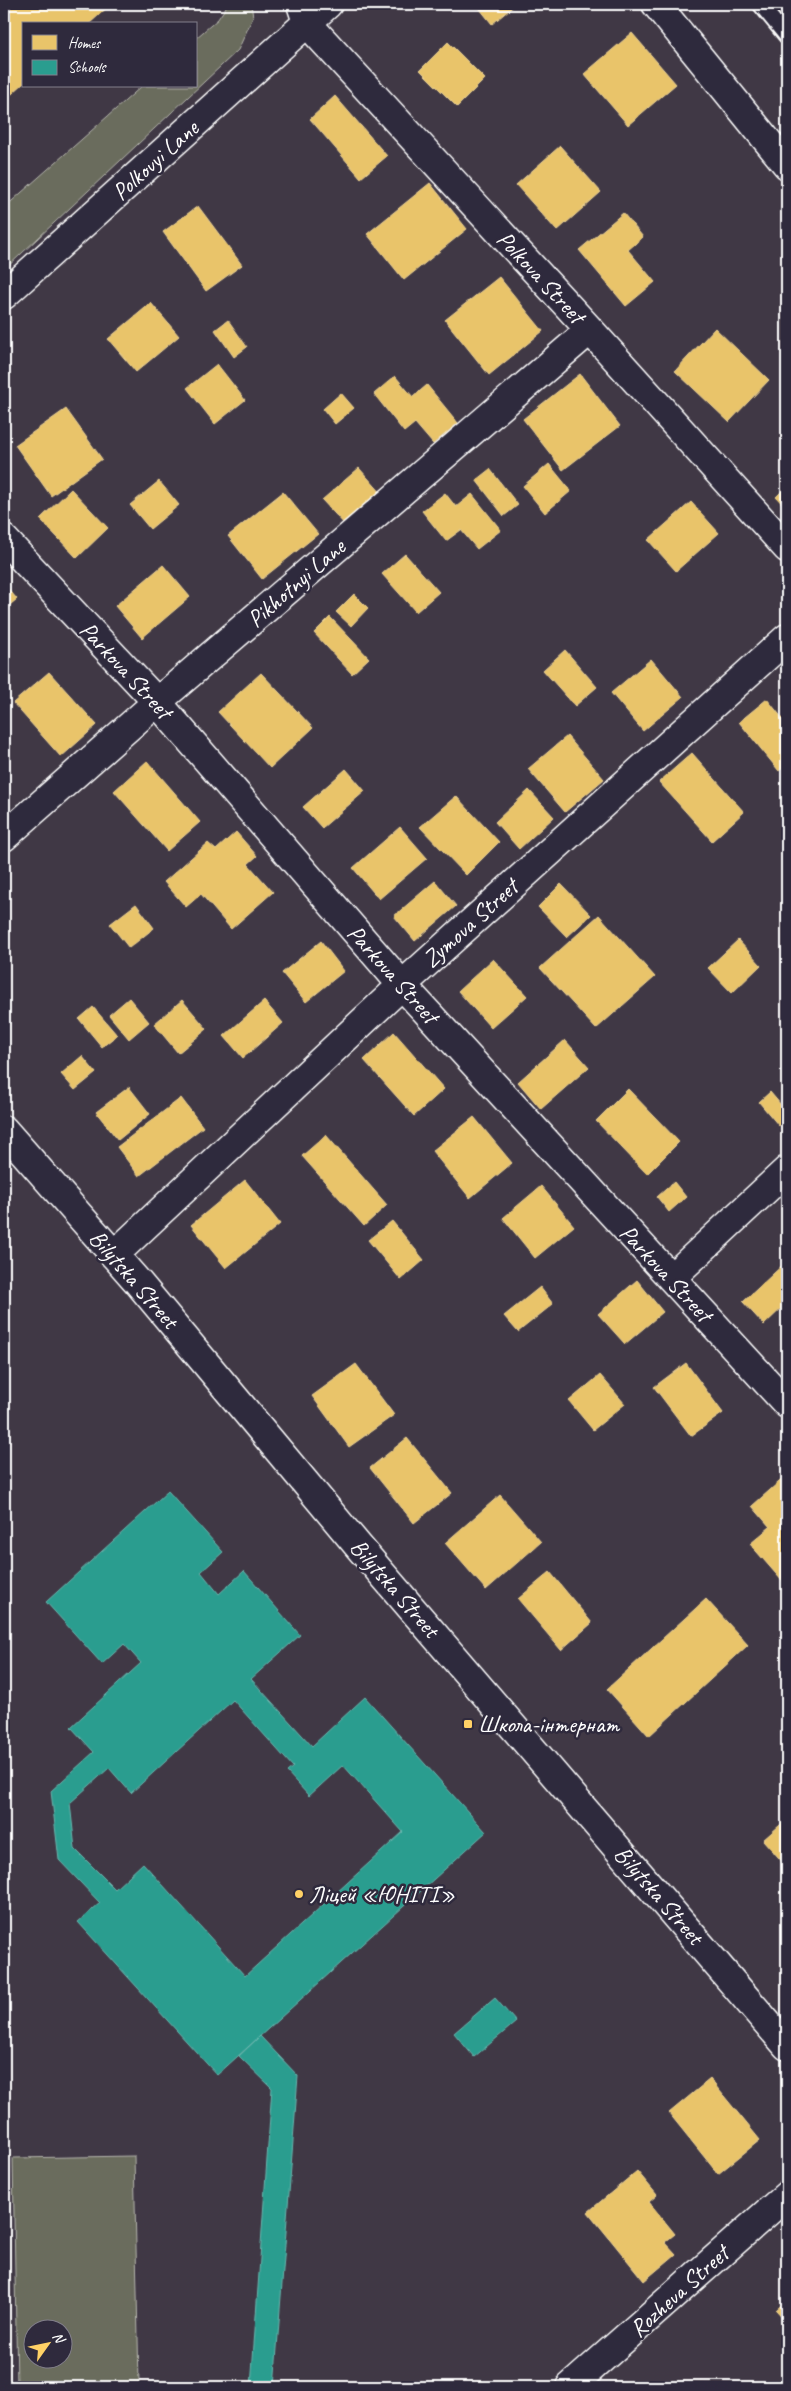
<svg xmlns="http://www.w3.org/2000/svg" width="791" height="2391" font-family="Caveat,sans-serif">
<rect width="100%" height="100%" fill="#403845"/>
<filter id="ink" filterUnits="userSpaceOnUse"><feTurbulence type="fractalNoise" baseFrequency=".02" numOctaves="2"/><feDisplacementMap in="SourceGraphic" scale="10" xChannelSelector="R" yChannelSelector="G"/><feConvolveMatrix kernelMatrix="1 2 1 2 8 2 1 2 1" color-interpolation-filters="sRGB"/></filter>
<g filter="url(#ink)">
<!-- green -->
<path fill="#6b6c5d" stroke="#b5b6ae" fill-rule="evenodd" d="M228,4H251L253,17L238,50L4,270V208L142,86H196V38L218,19Z
M134,2156L139,2384L17,2387L13,2158ZM32,2328H62V2358H32Z"/>
<!-- homes -->
<path fill="#e9c46a" stroke="#f0d697" d="M16,4H111L89,24H24V83L4,101V15Z
M476,4H516L492,24Z
M632,33L676,84L628,125L584,74Z
M448,42L485,79L457,107L420,70Z
M335,96L387,156L361,178L310,119Z
M560,146L601,192L557,231L516,185Z
M430,183L467,229L404,280L367,234Z
M198,206L242,265L206,291L163,232Z
M623,213L643,237L628,250L655,282L626,306L579,250Z
M499,277L543,331L489,375L445,320Z
M151,303L179,336L136,372L108,339Z
M228,320L247,347L234,357L215,330Z
M715,328L769,380L729,422L675,371Z
M217,364L245,400L215,424L187,388Z
M580,374L620,426L563,470L523,419Z
M395,376L413,397L427,385L458,423L433,444L415,423L404,432L374,394Z
M341,393L354,408L335,424L323,409Z
M66,409L102,459L51,496L15,445Z
M549,464L571,491L545,513L523,486Z
M359,468L383,495L347,527L322,500Z
M490,469L518,505L504,516L476,480Z
M159,481L179,505L150,529L130,505Z
M787,486V509L776,497Z
M71,489L108,528L77,558L40,519Z
M283,492L318,534L262,579L228,536Z
M445,493L456,507L472,494L501,530L477,549L461,530L446,541L422,511Z
M691,502L719,533L676,571L648,540Z
M405,554L439,592L416,612L382,574Z
M163,565L190,597L142,638L115,606Z
M4,584L17,599L4,610Z
M354,594L368,608L351,626L336,612Z
M330,617L369,658L352,674L314,633Z
M565,650L597,687L575,706L543,670Z
M651,659L683,697L643,731L611,693Z
M49,672L97,725L61,757L13,703Z
M261,673L313,728L270,768L218,712Z
M767,699L787,724V765L779,771L739,722Z
M567,736L604,779L565,812L528,769Z
M692,753L744,812L712,841L659,782Z
M147,761L200,822L167,851L114,791Z
M346,769L365,791L322,828L303,807Z
M529,790L554,817L519,849L495,822Z
M456,796L499,842L466,875L420,827Z
M400,827L427,858L379,899L353,868Z
M236,832L257,856L248,864L273,892L231,929L201,894L186,907L164,882L208,843L216,850Z
M435,881L456,906L415,941L394,916Z
M561,884L591,915L567,937L538,907Z
M136,904L154,928L129,948L110,924Z
M599,915L655,977L596,1029L540,968Z
M738,940L761,965L732,993L708,968Z
M321,941L344,971L306,1002L282,973Z
M493,959L527,996L491,1028L458,991Z
M129,998L149,1022L129,1039L109,1015Z
M182,1000L207,1029L178,1053L154,1024Z
M264,1001L283,1023L243,1058L224,1036Z
M93,1007L117,1035L102,1047L79,1019Z
M394,1032L444,1089L414,1116L364,1060Z
M565,1040L589,1067L541,1109L518,1082Z
M82,1056L96,1073L75,1090L61,1074Z
M129,1087L150,1114L118,1140L96,1112Z
M628,1089L679,1142L647,1174L596,1121Z
M770,1092L787,1112V1118L779,1126L759,1102Z
M181,1098L203,1127L139,1176L117,1147Z
M474,1117L512,1163L470,1198L432,1151Z
M326,1135L387,1205L364,1226L302,1156Z
M245,1180L280,1224L226,1268L191,1225Z
M674,1182L686,1197L669,1212L657,1197Z
M541,1186L574,1226L535,1258L503,1218Z
M392,1221L424,1260L401,1280L368,1240Z
M787,1261V1303L764,1325L743,1302Z
M637,1280L663,1312L625,1344L598,1314Z
M540,1287L553,1304L518,1332L504,1316Z
M686,1363L723,1413L691,1436L654,1387Z
M356,1364L394,1415L349,1447L312,1396Z
M600,1375L625,1404L593,1430L569,1401Z
M407,1438L452,1493L414,1523L370,1468Z
M787,1475V1578L783,1582L750,1544L770,1527L752,1506Z
M500,1495L541,1542L486,1590L445,1543Z
M550,1572L592,1623L561,1650L518,1599Z
M706,1599L748,1645L649,1736L607,1689Z
M787,1819V1867L763,1840Z
M710,2079L760,2140L718,2174L669,2113Z
M637,2171L657,2195L649,2202L675,2234L665,2242L676,2254L644,2281L588,2212Z
M787,2300V2322L776,2310Z"/>
<!-- schools -->
<path fill="#2a9d8f" stroke="#6abab1" fill-rule="evenodd" d="M168,1491L223,1552L201,1572L219,1594L244,1571L300,1635L251,1679L312,1746L365,1697L486,1832L217,2075L78,1922L100,1903L59,1860L51,1791L94,1752L71,1727L141,1663L124,1644L102,1664L46,1602ZM233,1700L293,1767L287,1772L309,1796L343,1765L403,1832L245,1976L143,1863L115,1889L75,1849L70,1803L109,1768L131,1793Z
M495,1998L516,2022L474,2057L454,2033Z
M260,2036L298,2076L274,2387H251L272,2088L239,2056Z"/>
<g fill="none" stroke-linecap="round" stroke-linejoin="round">
<!-- lane casing -->
<g stroke="#fff" stroke-width="18">
<path id="lane" d="M760,4L787,37"/>
</g>
<!-- street casing -->
<g stroke="#fff" stroke-width="31">
<path id="street" d="M301,4L307,22L318,35L590,330L787,548
M656,4L787,165
M4,295L328,4
M4,539L157,702L402,985L787,1404
M4,837L157,702L590,330
M114,1255L402,985L787,638
M671,1278L787,1170
M570,2387L787,2195"/>
</g>
<!-- secondary casing -->
<g stroke="#fff" stroke-width="31">
<path id="secondary" d="M4,1130L137,1281L359,1547L787,2046"/>
</g>
<!-- lane -->
<use href="#lane" stroke="#2f2a3d" stroke-width="14"/>
<!-- street -->
<use href="#street" stroke="#2f2a3d" stroke-width="28"/>
<!-- secondary -->
<use href="#secondary" stroke="#2f2a3d" stroke-width="28"/>
</g>
</g>
<!-- markers -->
<g fill="#ffd166" stroke="#2f2a3d" stroke-width="2">
<rect x="463" y="1719" width="10" height="10" rx="2.5"/>
<circle cx="299" cy="1894" r="5"/>
</g>
<g text-anchor="middle" dominant-baseline="central" stroke-width="5" stroke-linejoin="round" paint-order="stroke">
<!-- street labels -->
<g font-size="24" fill="#fff" stroke="#2f2a3d">
<text transform="translate(155 160) rotate(-42)">Polkovyi Lane</text>
<text transform="translate(541 277) rotate(47)">Polkova Street</text>
<text transform="translate(296 583) rotate(-41)">Pikhotnyi Lane</text>
<text transform="translate(126 670) rotate(47)">Parkova Street</text>
<text transform="translate(470 923) rotate(-42)">Zymova Street</text>
<text transform="translate(393 974) rotate(48)">Parkova Street</text>
<text transform="translate(666 1273) rotate(47)">Parkova Street</text>
<text transform="translate(134 1279) rotate(49)">Bilytska Street</text>
<text transform="translate(395 1588) rotate(49)">Bilytska Street</text>
<text transform="translate(659 1895) rotate(49)">Bilytska Street</text>
<text transform="translate(679 2291) rotate(-42)">Rozheva Street</text>
</g>
<!-- poi labels -->
<g font-size="24" fill="#fff" stroke="#2f2a3d" text-anchor="start">
<text x="478" y="1724">Школа-інтернат</text>
<text x="309" y="1894">Ліцей «ЮНІТІ»</text>
</g>
</g>
<!-- margin -->
<rect width="791" height="2391" fill="none" stroke="#2f2a3d" stroke-width="20"/>
<rect x="10" y="10" width="771" height="2371" fill="none" stroke="#fff" stroke-width="2" filter="url(#ink)"/>
<!-- legend -->
<rect x="22" y="22" width="175" height="65" fill="#2f2a3d" stroke="#827f8b"/>
<rect x="32" y="35" width="25" height="15" fill="#e9c46a" stroke="#827f8b"/>
<text x="68" y="48" font-size="15" fill="#ffffff">Homes</text>
<rect x="32" y="60" width="25" height="15" fill="#2a9d8f" stroke="#827f8b"/>
<text x="68" y="72" font-size="15" fill="#ffffff">Schools</text>
<!-- north arrow -->
<g transform="translate(48 2344) rotate(57)"><circle r="24" fill="#2f2a3d" stroke="#827f8b"/>
<path d="M0-4L9 19L0 12L-9 19Z" fill="#ffd166"/>
<text y="-8" font-size="14" font-weight="bold" text-anchor="middle" fill="#ffffff">N</text>
</g>
</svg>
